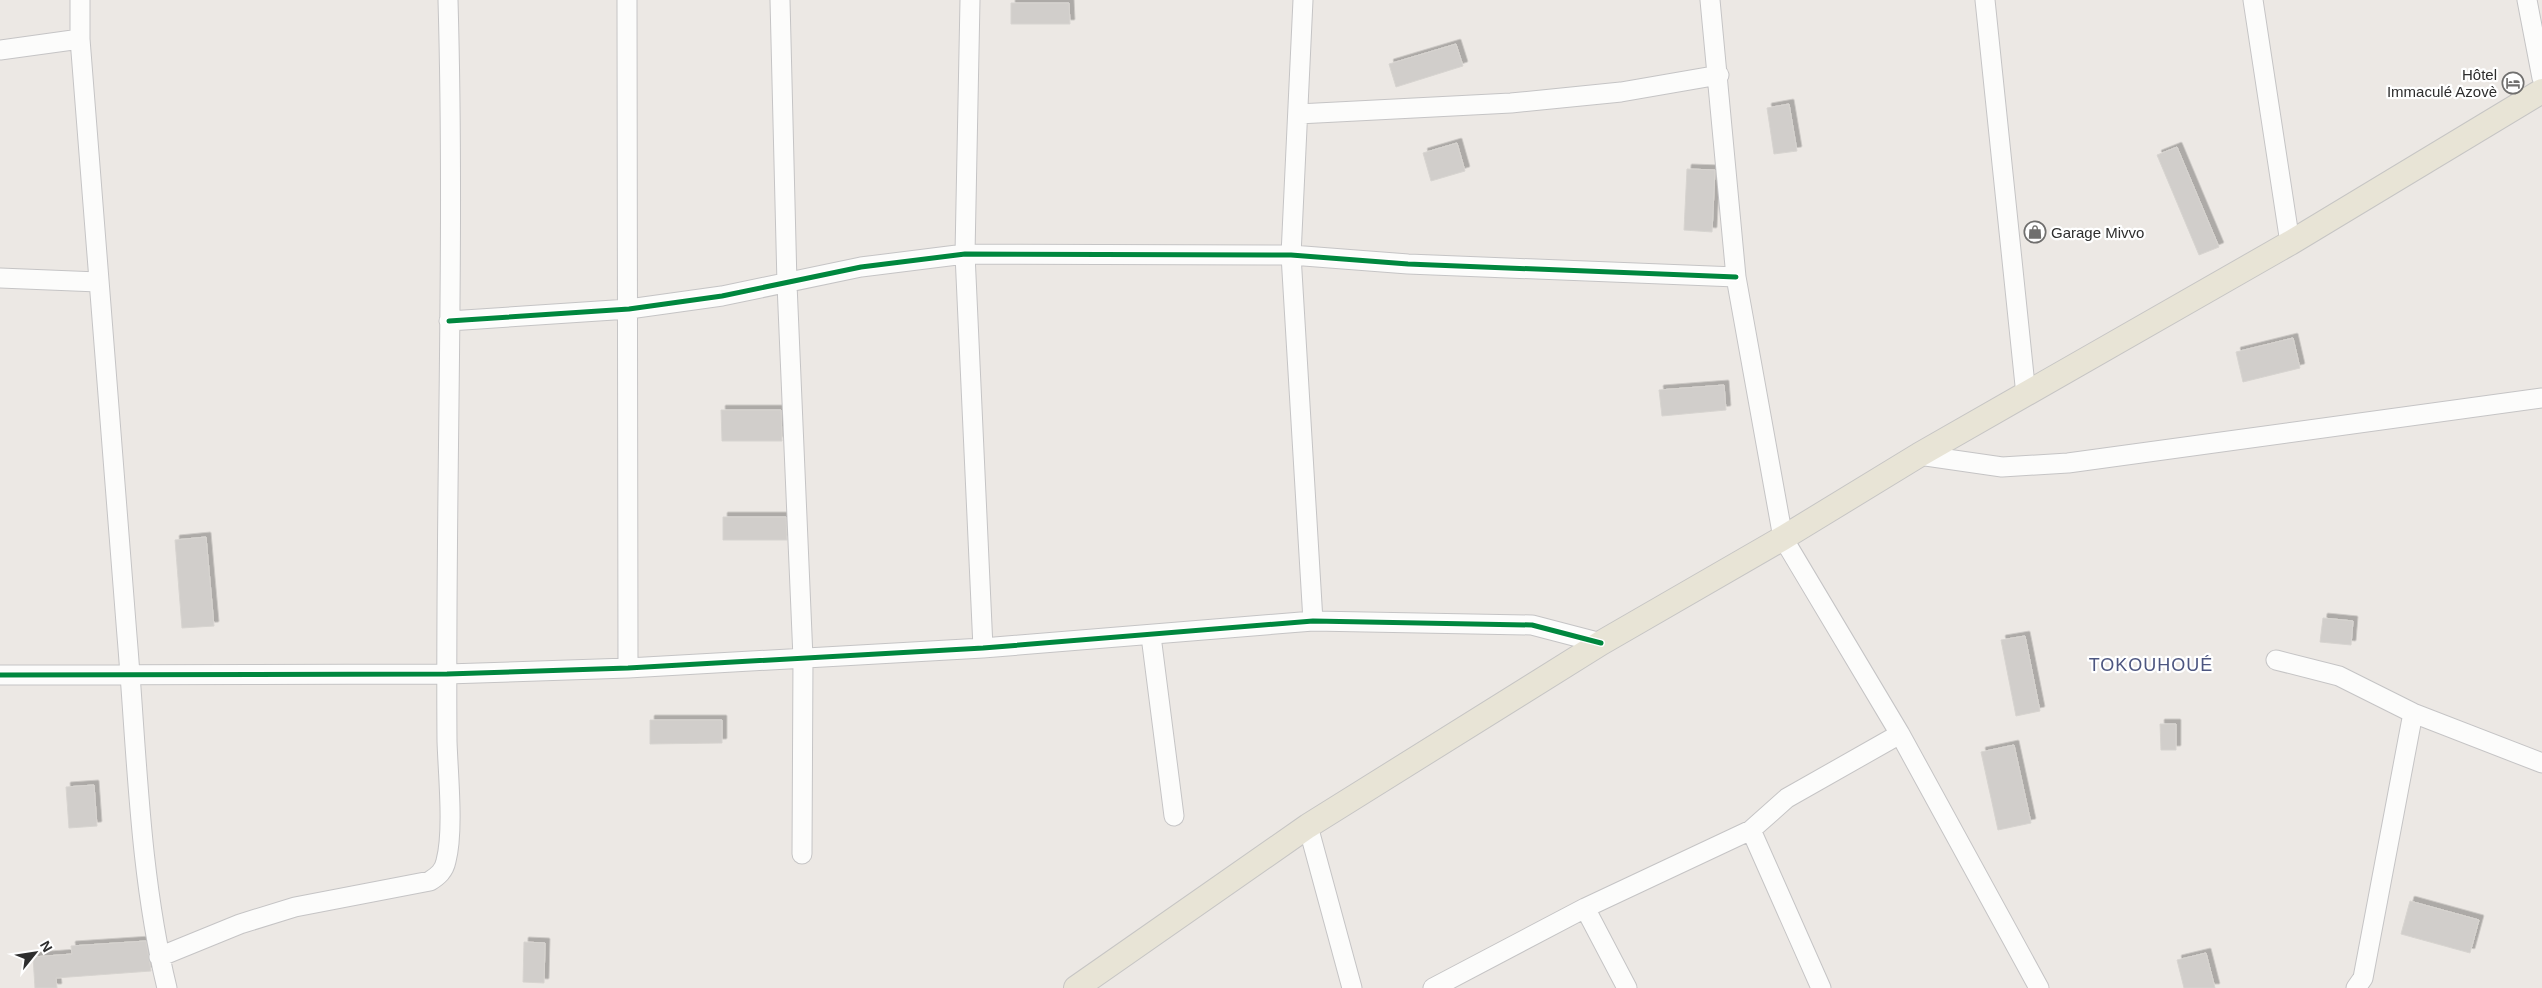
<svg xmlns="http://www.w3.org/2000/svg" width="2542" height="988" font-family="Helvetica,sans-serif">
<defs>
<filter id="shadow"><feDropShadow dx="4.5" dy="-4.5" stdDeviation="0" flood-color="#0004"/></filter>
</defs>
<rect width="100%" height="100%" fill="#ece8e4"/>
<!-- building -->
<path fill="#d1cecb" stroke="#d7d4d0" filter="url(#shadow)" d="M1011,3H1069L1070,24H1011Z
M1456,44L1463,66L1396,87L1389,64Z
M1789,104L1797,151L1774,154L1767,108Z
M1457,143L1465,171L1431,181L1423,153Z
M2177,147L2219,247L2199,255L2157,155Z
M1687,169L1715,170L1712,232L1684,230Z
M2293,338L2300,368L2243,382L2236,352Z
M1724,385L1726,410L1662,416L1659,390Z
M721,410H781L782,441H722Z
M723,517H786L787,540H723Z
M206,537L214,626L182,628L175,540Z
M2323,618L2353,621L2351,645L2320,642Z
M2025,636L2040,711L2016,716L2001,640Z
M650,720H722V743L650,744Z
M2160,724H2176V750H2161Z
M2014,745L2031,823L1998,830L1981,752Z
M94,785L97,826L69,828L66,787Z
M2410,901L2479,920L2470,953L2401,934Z
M146,941L151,971L56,978L57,988H35L33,957L72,954L71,946Z
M524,942L545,943L544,983L523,982Z
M2206,953L2215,988H2184L2177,960Z"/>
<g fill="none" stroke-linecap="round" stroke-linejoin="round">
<!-- minor casing -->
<g stroke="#c5c4c5" stroke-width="21">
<path id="minor" d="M80,0V39C95,238 111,437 127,636C137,753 139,874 167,988
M627,0L628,668
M780,0L787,284L803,658L802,854
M970,0L965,254L983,648
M1303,0L1291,255L1313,621
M1710,0L1736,277L1783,538L1900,734L2039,988
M1985,0L2026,395
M2253,0L2290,243
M2527,0L2542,78
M0,50L80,39
M1298,114L1511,103L1621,92L1719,75
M0,278L98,282
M449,321L629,309L722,296L861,267L965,254L1291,255L1408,264L1736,277
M1919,455L2002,467L2068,463L2542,398
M1151,636L1174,816
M2276,660L2339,676L2413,713L2542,763
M0,675L447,674L628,668L983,648L1313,621L1532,625L1601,643
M1308,826L1352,988
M1751,830L1821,988
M1585,908L1627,988
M159,957L240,924L295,907L430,881C438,876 444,871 446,861C454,831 448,774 447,741C445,494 455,247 448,0
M1433,988L1585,908L1751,830L1787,798L1900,734
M2356,988L2363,978L2413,713"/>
</g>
<!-- major casing -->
<g stroke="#c6c5c4" stroke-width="26">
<path id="major" d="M1076,988L1308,826L1601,643L1783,538L1919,455L2290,243L2542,91"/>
</g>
<!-- minor -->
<use href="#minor" stroke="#fcfcfb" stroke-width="19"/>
<!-- major -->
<use href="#major" stroke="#e8e4d6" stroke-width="24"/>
<!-- cycleway casing -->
<g stroke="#fff" stroke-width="8">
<path id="cycleway" d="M449,321L629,309L722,296L861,267L965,254L1291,255L1408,264L1736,277
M0,675L447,674L628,668L983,648L1313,621L1532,625L1601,643"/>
</g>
<!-- cycleway -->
<use href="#cycleway" stroke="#00873e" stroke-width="5"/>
</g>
<!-- icons -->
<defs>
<g id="hotel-ring" transform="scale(1.125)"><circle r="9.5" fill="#fff" stroke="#706f6e" stroke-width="1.5"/><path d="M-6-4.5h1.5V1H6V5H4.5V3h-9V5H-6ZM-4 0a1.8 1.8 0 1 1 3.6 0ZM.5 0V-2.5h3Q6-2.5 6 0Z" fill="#706f6e"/></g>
<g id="shop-ring" transform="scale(1.125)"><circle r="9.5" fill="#fff" stroke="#706f6e" stroke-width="1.5"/><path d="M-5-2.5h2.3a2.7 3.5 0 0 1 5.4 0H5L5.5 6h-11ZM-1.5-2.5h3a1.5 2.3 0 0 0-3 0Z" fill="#706f6e"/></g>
</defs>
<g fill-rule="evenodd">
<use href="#hotel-ring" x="2513" y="83"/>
<use href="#shop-ring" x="2035" y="232"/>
</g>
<g text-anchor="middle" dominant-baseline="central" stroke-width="4.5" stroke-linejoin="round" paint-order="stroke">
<!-- poi labels -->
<g font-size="15" fill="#2e2e2e" stroke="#fff" text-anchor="end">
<text x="2497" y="74">Hôtel<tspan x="2497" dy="17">Immaculé Azovè</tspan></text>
<text x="2051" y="232" text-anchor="start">Garage Mivvo</text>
</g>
<!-- quarter labels -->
<g font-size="18" letter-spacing="1" fill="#4d5680" stroke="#fff">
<text x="2151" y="665">TOKOUHOUÉ</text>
</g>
</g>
<!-- north arrow -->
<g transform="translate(35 953) rotate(60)" stroke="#ffffff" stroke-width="4" paint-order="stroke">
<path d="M0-4L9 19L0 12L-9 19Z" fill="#2e2e2e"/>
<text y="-8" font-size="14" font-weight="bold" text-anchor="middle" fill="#2e2e2e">N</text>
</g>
</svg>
